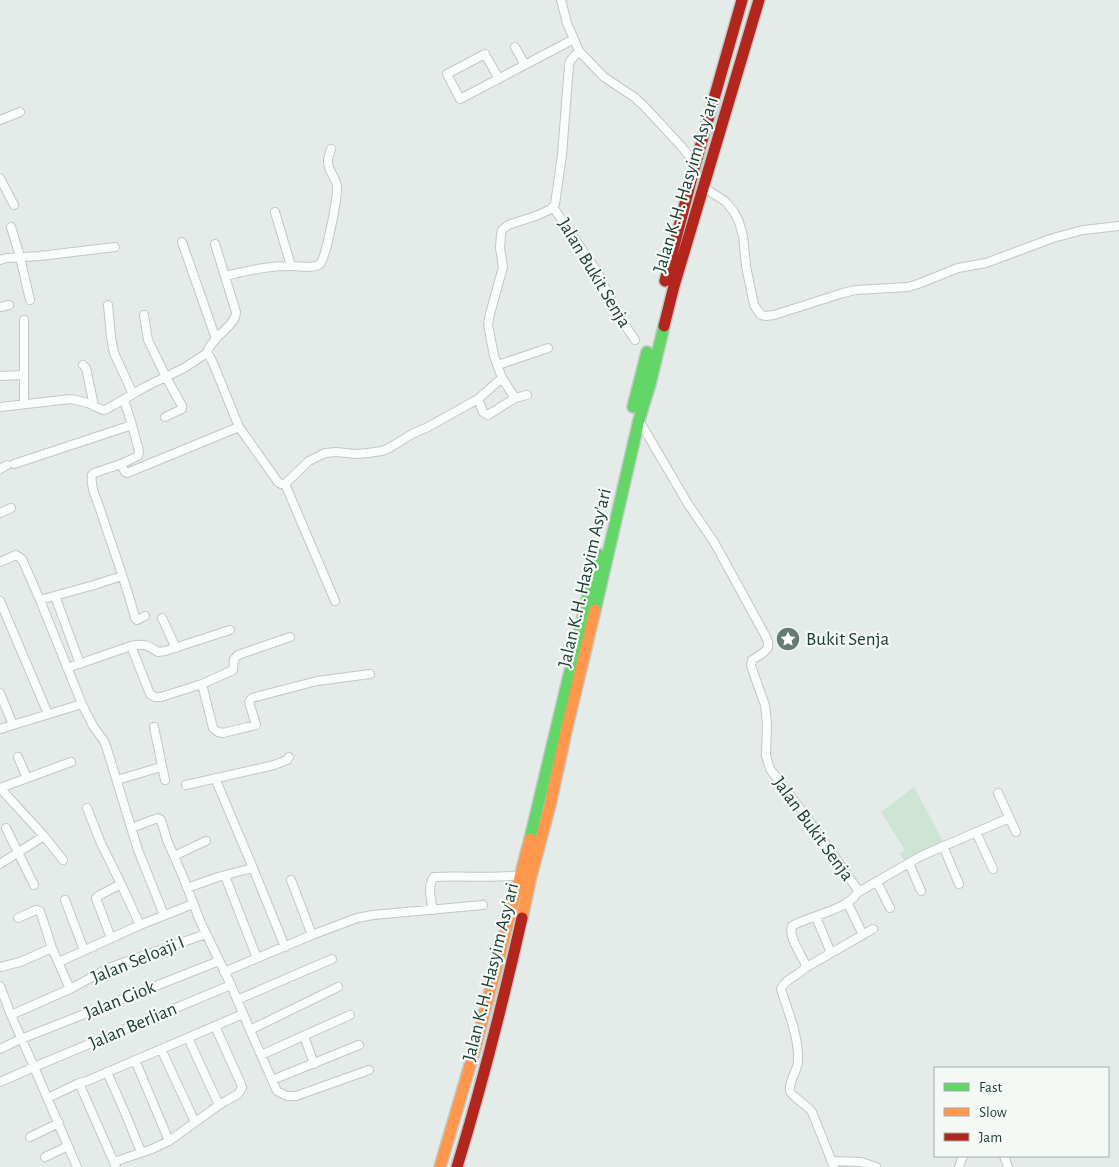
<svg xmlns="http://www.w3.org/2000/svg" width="1119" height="1167" font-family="'Alegreya Sans',sans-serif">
<rect width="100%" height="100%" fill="#e5ebe8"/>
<!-- green -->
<path fill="#cee4d5" d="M914,787L943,841L905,862L900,853L905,850L881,812Z"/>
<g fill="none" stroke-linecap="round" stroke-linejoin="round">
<!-- street casing -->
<g stroke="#c2c8c5" stroke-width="10">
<path id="street" d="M561,0L567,23L579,51L604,77L634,97L643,105L682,147L690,157L693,165
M515,47L525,65
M499,79L485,54L447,74L460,99L574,39
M0,120L20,112
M0,178L14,205
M704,186L708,190L726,202L734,212L739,222L743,236L746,266L754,305L758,311L761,315L766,316L774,315L843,293L856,290L908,287L918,284L958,268L986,263L1053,238L1083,230L1119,226
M553,207L598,273L617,313L635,340
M275,212L291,266
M11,227L20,257L30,300
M182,242L216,339
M0,260L7,258L40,256L115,247
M225,276C247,271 270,265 293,266C301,266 313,269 320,264C326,258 337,200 337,189C338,179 327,171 328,161C328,157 330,153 331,149
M108,305L111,337L114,353L133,394
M0,307L9,305
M144,315L148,340L166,377L182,406V409L165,417
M24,320V404
M207,353C211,337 236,326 236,312L215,244
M83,365L86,368L94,406
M498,365L548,348
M0,376L24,375
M502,378L515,398
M478,399L483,412L488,415L515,398L527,395
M0,407L71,399L88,403L103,410L107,409L145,387L184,368L207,353L210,357L213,363L239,427L278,482L281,484H285L309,461L325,453L336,452L356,454L368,453L382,451L389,448L414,433L428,427L478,399L502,378L494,356L488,325L490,314L503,267L500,248L501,234L502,230L508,225L536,216L551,209L555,204L562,155L569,65L570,61L579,51
M640,422L688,504L714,542L765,635L768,642V648L763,653L752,660L751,666L765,705L767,724L766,756L770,769L808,819L858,890C855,908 806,917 792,926C788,936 800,953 805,963V968
M132,425L139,451L138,456L121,464L94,473L92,475C90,487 97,500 101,512C112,547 126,582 135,618L137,620L145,616
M14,464L132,425L124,400
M121,464L125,472L127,473L239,427
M0,469L7,465
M285,484L335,601
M0,513L11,508
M0,562L16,555L22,559L40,600L82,704L93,726L104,741L107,749L138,850L164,915
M55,596L80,664
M40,600L94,585L122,576
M0,601L48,714
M162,618L176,648
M131,646C144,643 147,645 158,652L165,651L230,630
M67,668L131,646L150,694L155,697H161L202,684L213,728L218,732L223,733L256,725L249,702L252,698L317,681L370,674
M202,684L233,670L234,659L238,655L290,637
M0,693L13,725
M154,727L165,780
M0,729L82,704
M18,757L27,778
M215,778L253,868
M117,780L161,767
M186,785L274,765L287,760L289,757
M0,788L44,836L63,860
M0,788L71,762
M998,793L1016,832
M87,808L100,841L121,884L98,896L96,898L111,938
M6,828L34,885
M131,828L158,818L161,820L167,840L184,879L200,921L231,985L250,1030L277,1091L287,1096H296L369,1070
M976,832L993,869
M943,846L959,884
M174,856L206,841
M909,863L921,891
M0,864L44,836
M225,876L257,958
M291,880L312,935
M877,882L890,908
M121,884L140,925
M187,888L218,877L253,868L285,947
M857,893L921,856L1009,818
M65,900L84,950
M847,902L863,935
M433,910C431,900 427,885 434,877C463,875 492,879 521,875
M816,917L831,953
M18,918L36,910L40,911L52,948L70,989
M59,962L140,925L193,904
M0,967L20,962L52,948
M224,972L312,935L357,918L373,915L483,905
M0,986L11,1015
M237,1000L332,959
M250,1030L338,987
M304,1036L314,1064
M188,1038L219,1105
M0,1049L21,1039L219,961
M161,1049L195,1122
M261,1055L350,1015
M135,1060L169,1141
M107,1072L126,1115L141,1152
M272,1080L359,1045
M0,1082L34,1067L231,985
M79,1083L116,1167
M48,1098L79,1083L87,1081L243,1014
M30,1137L59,1123
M1004,1156L1008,1167
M45,1157L68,1146
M831,1161L861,1162L876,1167
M114,1162L152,1149L169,1141L219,1105L238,1094L242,1088L241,1084L215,1026
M77,1167L34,1067L11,1015L70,989L111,967L206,934
M834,1167L812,1112C807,1105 791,1096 790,1091C788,1082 798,1070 798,1061C799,1036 788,1012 781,989C785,979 798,976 805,968L873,929
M959,1167L963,1156"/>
</g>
<!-- fast casing -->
<g stroke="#c1cac7" stroke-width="14">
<path id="fast" d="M633,407L647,352
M595,610L639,420L650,384L664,326
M530,839L598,554"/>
</g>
<!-- slow casing -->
<g stroke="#c1cac7" stroke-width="14">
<path id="slow" d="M522,918L531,876L550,805L567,727L595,610
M440,1167L476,1045L530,839"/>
</g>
<!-- jam casing -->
<g stroke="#c1cac7" stroke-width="14">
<path id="jam" d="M665,281L694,169L742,0
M664,326L674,286L759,0
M457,1167C482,1085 503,1002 522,918"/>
</g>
<!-- street -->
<use href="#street" stroke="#fbfcfc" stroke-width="8"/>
<!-- fast -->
<use href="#fast" stroke="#63d668" stroke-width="11"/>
<!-- slow -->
<use href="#slow" stroke="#ff974d" stroke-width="11"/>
<!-- jam -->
<use href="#jam" stroke="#b3261e" stroke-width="11"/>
</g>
<!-- icons -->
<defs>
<g id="sight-disc" transform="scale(1.25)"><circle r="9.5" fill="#667b75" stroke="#f4f9f6"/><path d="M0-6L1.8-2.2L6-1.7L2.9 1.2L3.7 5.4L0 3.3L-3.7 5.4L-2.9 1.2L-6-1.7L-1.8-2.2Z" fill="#fff"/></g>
</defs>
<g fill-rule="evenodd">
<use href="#sight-disc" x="788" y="639"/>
</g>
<g text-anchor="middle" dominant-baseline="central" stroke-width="4.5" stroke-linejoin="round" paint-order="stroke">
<!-- street labels -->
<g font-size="19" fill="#223e37" stroke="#f4f9f6">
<text transform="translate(686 185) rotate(-73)">Jalan K.H. Hasyim Asy'ari</text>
<text transform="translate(594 273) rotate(59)">Jalan Bukit Senja</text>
<text transform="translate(585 578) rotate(-77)">Jalan K.H. Hasyim Asy'ari</text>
<text transform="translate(813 829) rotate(54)">Jalan Bukit Senja</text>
<text transform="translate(138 960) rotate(-22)">Jalan Seloaji I</text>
<text transform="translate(491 972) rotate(-76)">Jalan K.H. Hasyim Asy'ari</text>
<text transform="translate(120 1000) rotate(-22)">Jalan Giok</text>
<text transform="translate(133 1026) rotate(-23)">Jalan Berlian</text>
</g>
<!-- poi labels -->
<g font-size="19" fill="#223e37" stroke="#f4f9f6" text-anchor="start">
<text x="806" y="639">Bukit Senja</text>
</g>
</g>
<!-- legend -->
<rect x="934" y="1067" width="175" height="90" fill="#f4f9f6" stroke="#a0aeaa"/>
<rect x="944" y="1083" width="25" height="8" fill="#63d668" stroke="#a0aeaa"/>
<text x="979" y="1092" font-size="15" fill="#223e37">Fast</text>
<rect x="944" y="1108" width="25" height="8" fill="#ff974d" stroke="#a0aeaa"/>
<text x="979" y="1117" font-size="15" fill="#223e37">Slow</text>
<rect x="944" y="1133" width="25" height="8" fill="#b3261e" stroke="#a0aeaa"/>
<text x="979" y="1142" font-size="15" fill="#223e37">Jam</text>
</svg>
